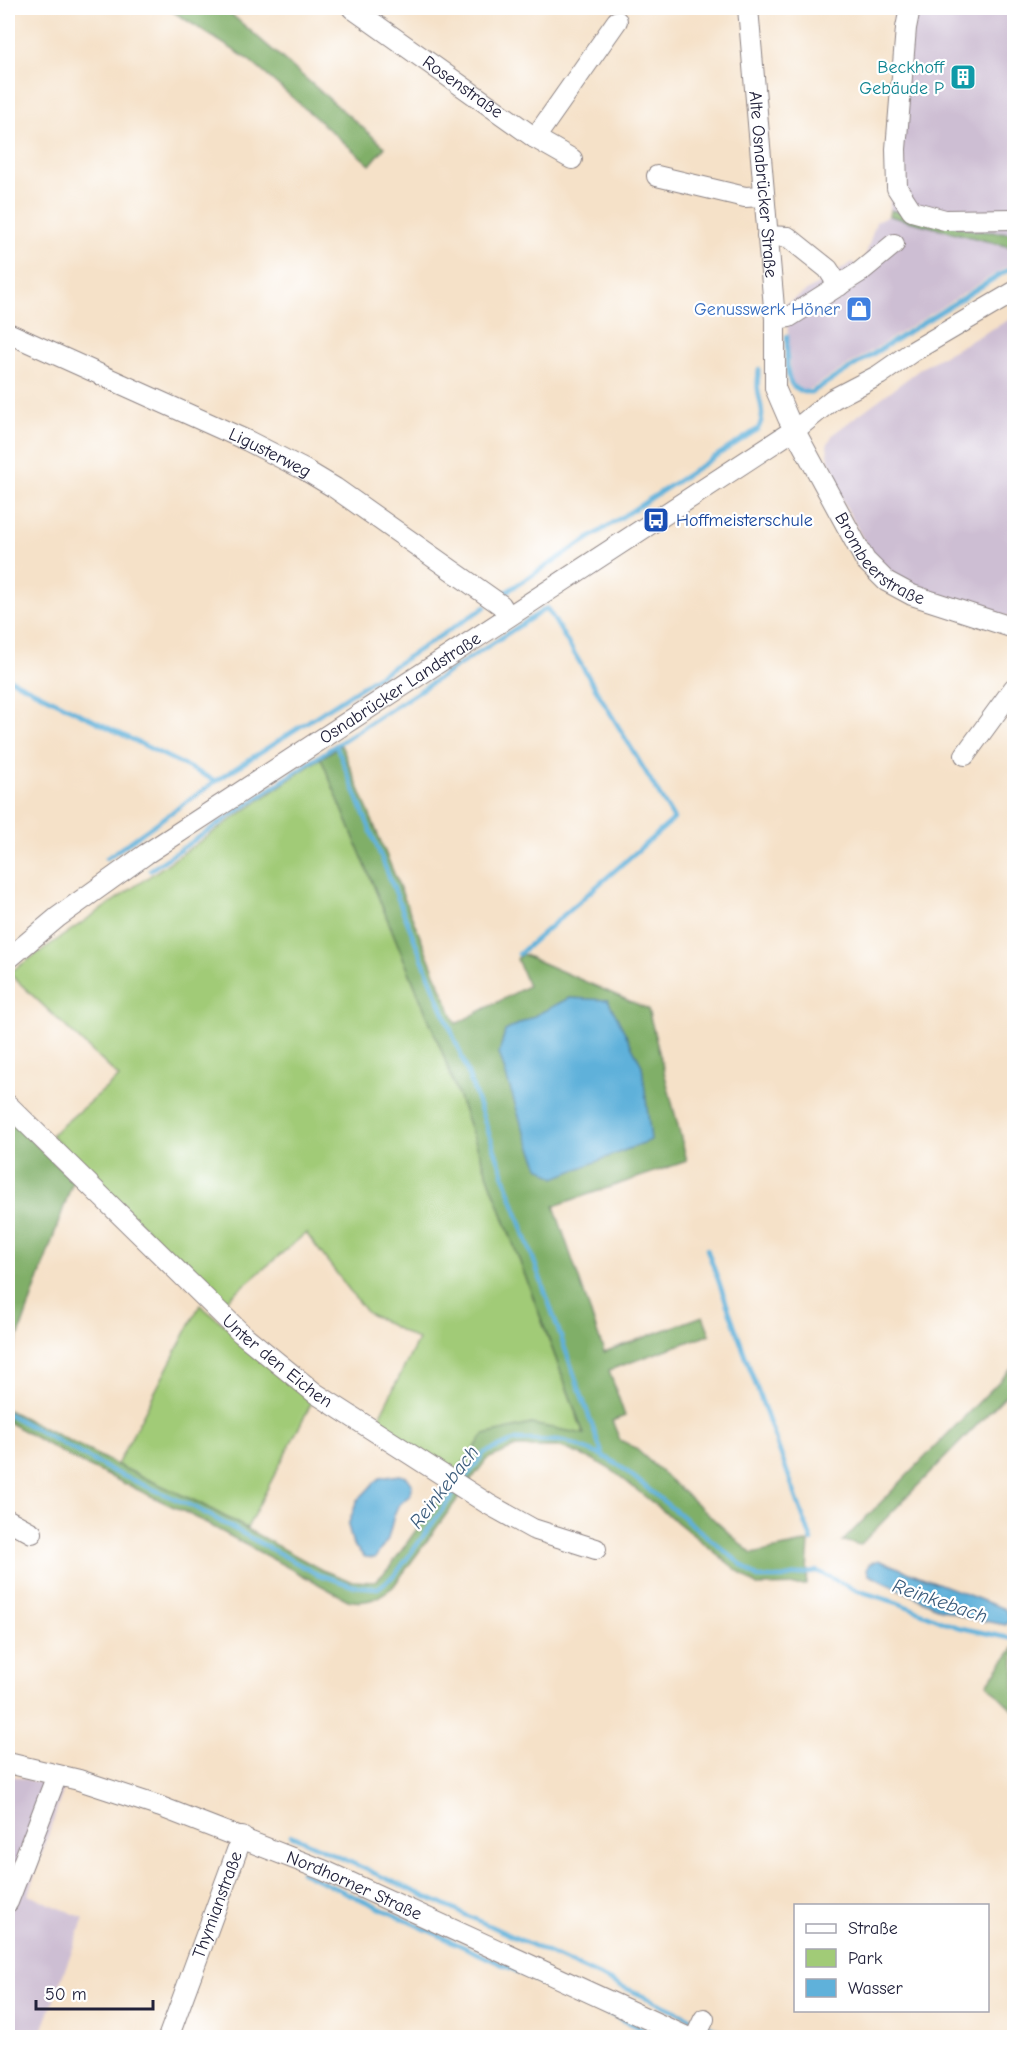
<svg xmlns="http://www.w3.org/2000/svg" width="1022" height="2045" font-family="'Comic Neue',sans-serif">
<rect width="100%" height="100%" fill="#fff"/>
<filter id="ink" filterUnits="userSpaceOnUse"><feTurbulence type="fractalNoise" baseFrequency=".0167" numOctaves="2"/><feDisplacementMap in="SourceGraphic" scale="12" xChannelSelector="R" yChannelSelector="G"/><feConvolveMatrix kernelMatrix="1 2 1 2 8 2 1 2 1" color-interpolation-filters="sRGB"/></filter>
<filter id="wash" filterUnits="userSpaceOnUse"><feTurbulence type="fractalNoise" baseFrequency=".008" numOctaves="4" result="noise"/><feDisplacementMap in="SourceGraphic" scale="24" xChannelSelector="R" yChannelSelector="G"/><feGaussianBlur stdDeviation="1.35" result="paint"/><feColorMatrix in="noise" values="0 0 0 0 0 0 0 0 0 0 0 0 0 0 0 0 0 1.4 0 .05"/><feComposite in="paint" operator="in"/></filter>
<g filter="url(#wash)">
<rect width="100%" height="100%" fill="#f5e1c8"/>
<!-- industrial -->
<path fill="#cdbed3" d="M894,8H1014V233L977,231L890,210Z
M889,216L1014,248V262L810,389L802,390L791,381L786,304L853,262L858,268L863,264L876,222Z
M1014,317V619L913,586L892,575L871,555L831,478L837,475L829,461L827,445L833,434L923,367Z
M8,1775L64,1788L28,1895L84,1918L40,2037L8,2038Z"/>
<!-- green -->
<path fill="#a1cb77" stroke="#627659" stroke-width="1.5" d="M321,758L441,1049L584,1435L531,1424L455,1474L376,1423L418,1340L366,1312L306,1233L222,1304L51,1135L119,1077L9,973Z
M200,1305L314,1398L247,1528L199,1503L117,1465Z"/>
<!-- forest -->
<path fill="#80af68" stroke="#516852" stroke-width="1.5" d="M167,8H224L385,147L370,165L248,59Z
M890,210L977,231L1014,233V248L889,216Z
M341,745L456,1024L528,986L517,959L522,954L648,1009L687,1161L554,1206L604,1352L703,1316L710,1334L609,1370L625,1416L612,1421L620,1440L634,1447L752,1554L809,1542L806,1585L757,1586L613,1471L596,1461L561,1447H516L487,1459L468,1484L455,1474L484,1435L531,1424L584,1434L441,1049L321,758Z
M8,1117L73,1181L8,1366Z
M1014,1366V1387L860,1545L843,1541Z
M8,1410L117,1465L199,1503L322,1570L351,1581L375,1582L389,1568L449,1484L462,1493L393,1587C377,1598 368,1605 348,1600L193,1516L73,1459L8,1422Z
M1014,1647V1711L987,1684Z"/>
<!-- water -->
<path fill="#5fb1da" stroke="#406a8a" stroke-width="1.5" d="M569,998L608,1000L642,1066L651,1140L555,1178L539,1167L521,1123L499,1053L505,1031Z
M399,1475L407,1477L412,1484L410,1495L398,1506L394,1515L388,1539L375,1558L365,1557L353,1545L348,1525L357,1501L374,1483L380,1478Z
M878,1560L1005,1609L1011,1619L1006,1625L967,1618L941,1609L869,1575L867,1569L869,1564Z"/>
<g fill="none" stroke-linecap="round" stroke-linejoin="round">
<!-- stream -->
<path stroke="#5fb1da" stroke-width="4.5" d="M787,336C788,359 780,395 812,392L1014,266
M497,593L503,594L758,429C766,414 760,405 758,390C757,383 758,376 759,369
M8,678L216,781
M336,745L463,1060L603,1456
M107,858L216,781L485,607
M150,870L336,745L547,608L674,819L519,954
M707,1249L812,1541
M8,1414L114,1472L196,1508L317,1574L353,1586L378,1588L395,1575L456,1491
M463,1482L484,1453L516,1440L565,1441L603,1456L620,1466L758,1578H782L817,1571L856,1590L898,1603L957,1627L1014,1639
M291,1835L691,2018
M301,1872L662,2038
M709,2026L734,2038"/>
</g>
</g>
<g filter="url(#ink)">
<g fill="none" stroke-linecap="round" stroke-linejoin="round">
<!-- minor casing -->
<g stroke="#8c8282" stroke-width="22">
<g id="minor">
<path id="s1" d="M352,8L535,138L572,159"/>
<path id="s2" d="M748,8L775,319V388L788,418L865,560L886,581L912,595L1014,628"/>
<path d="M910,8L906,28L896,149L897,188L912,211L945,220L1014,219"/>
<path d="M535,138L617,21"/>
<path d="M657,176L745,197L764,196"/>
<path d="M767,236L788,237L828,269L839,286"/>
<path d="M775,319L789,317L860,272L894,244"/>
<path id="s3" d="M8,333L248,441L305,470L335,488L501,605L508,616"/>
<path d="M965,755L1014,688"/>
<path id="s4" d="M8,959L58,917L146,854L800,426L833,399L879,375L912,352L1014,292"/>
<path id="s5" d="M8,1105L241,1333L315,1393L488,1504L533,1529L596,1549"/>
<path d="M8,1520L32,1533"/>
<path id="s6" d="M8,1763L79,1780L161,1807L323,1870L689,2038"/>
<path d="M8,1902L57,1775"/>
<path id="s7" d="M168,2038L242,1837"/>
<path d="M695,2038L704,2019"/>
</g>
</g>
<!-- minor -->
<use href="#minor" stroke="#fff" stroke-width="20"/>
</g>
</g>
<!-- icons -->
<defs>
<g id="building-square" transform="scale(1.35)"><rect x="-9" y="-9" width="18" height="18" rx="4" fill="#0f9aa8" stroke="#fff"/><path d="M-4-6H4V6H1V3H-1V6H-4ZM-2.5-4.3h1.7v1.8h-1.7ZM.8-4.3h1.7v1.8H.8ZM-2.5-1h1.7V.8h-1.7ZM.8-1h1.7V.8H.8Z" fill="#fff"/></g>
<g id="shop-square" transform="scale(1.35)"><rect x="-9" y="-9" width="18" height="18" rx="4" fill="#3f7fe0" stroke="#fff"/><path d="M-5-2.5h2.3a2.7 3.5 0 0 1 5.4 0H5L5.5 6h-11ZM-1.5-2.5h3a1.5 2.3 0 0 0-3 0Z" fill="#fff"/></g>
<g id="bus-square" transform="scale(1.35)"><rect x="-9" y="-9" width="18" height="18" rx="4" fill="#1a4fb4" stroke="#fff"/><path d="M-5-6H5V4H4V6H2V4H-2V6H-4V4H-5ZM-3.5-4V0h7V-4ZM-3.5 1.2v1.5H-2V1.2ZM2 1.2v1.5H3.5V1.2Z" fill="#fff"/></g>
</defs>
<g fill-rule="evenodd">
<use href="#building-square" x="963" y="77"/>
<use href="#shop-square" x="859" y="309"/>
<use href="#bus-square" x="656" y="520"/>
</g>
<g text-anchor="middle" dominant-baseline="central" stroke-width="4.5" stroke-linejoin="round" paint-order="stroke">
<!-- culture labels -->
<g font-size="18" fill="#0d838f" stroke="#fff" text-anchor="end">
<text x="944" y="67">Beckhoff<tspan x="944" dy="21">Gebäude P</tspan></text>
</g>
<!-- street labels -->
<g font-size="18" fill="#22223b" stroke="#fff">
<text stroke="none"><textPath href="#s1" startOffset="136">Rosenstraße</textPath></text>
<text stroke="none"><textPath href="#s2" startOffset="177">Alte Osnabrücker Straße</textPath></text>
<text stroke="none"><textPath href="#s3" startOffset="288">Ligusterweg</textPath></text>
<text stroke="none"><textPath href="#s2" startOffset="585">Brombeerstraße</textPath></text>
<text stroke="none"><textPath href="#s4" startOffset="477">Osnabrücker Landstraße</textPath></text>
<text stroke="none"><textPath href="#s5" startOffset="372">Unter den Eichen</textPath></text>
<text stroke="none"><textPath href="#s6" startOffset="368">Nordhorner Straße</textPath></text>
<text stroke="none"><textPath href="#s7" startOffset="142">Thymianstraße</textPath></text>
</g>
<!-- shop labels -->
<g font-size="18" fill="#366cbe" stroke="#fff" text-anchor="end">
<text x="840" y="309">Genusswerk Höner</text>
</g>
<!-- transit labels -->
<g font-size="18" fill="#164399" stroke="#fff" text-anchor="start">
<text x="676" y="520">Hoffmeisterschule</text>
</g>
<!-- water labels -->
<g font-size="20" font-style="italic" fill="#3a5b7b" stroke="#fff">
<text transform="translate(444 1487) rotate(-52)">Reinkebach</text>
<text transform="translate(940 1601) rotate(19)">Reinkebach</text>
</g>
</g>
<!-- margin -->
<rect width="1022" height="2045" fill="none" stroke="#fff" stroke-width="30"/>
<!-- legend -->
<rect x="794" y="1904" width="195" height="108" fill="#ffffff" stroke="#a7a7b1" stroke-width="1.5"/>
<rect x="806" y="1924" width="30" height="9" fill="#ffffff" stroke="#a7a7b1" stroke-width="1.5"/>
<text x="848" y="1934" font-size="18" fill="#22223b">Straße</text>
<rect x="806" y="1949" width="30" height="18" fill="#a1cb77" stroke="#a7a7b1" stroke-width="1.5"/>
<text x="848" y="1964" font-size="18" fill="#22223b">Park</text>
<rect x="806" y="1979" width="30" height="18" fill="#5fb1da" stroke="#a7a7b1" stroke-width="1.5"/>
<text x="848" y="1994" font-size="18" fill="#22223b">Wasser</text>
<!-- scale -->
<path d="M36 2000v9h117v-9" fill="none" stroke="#22223b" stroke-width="3"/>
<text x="45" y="2000" font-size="18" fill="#22223b" stroke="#ffffff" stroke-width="4.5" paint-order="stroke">50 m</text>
</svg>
